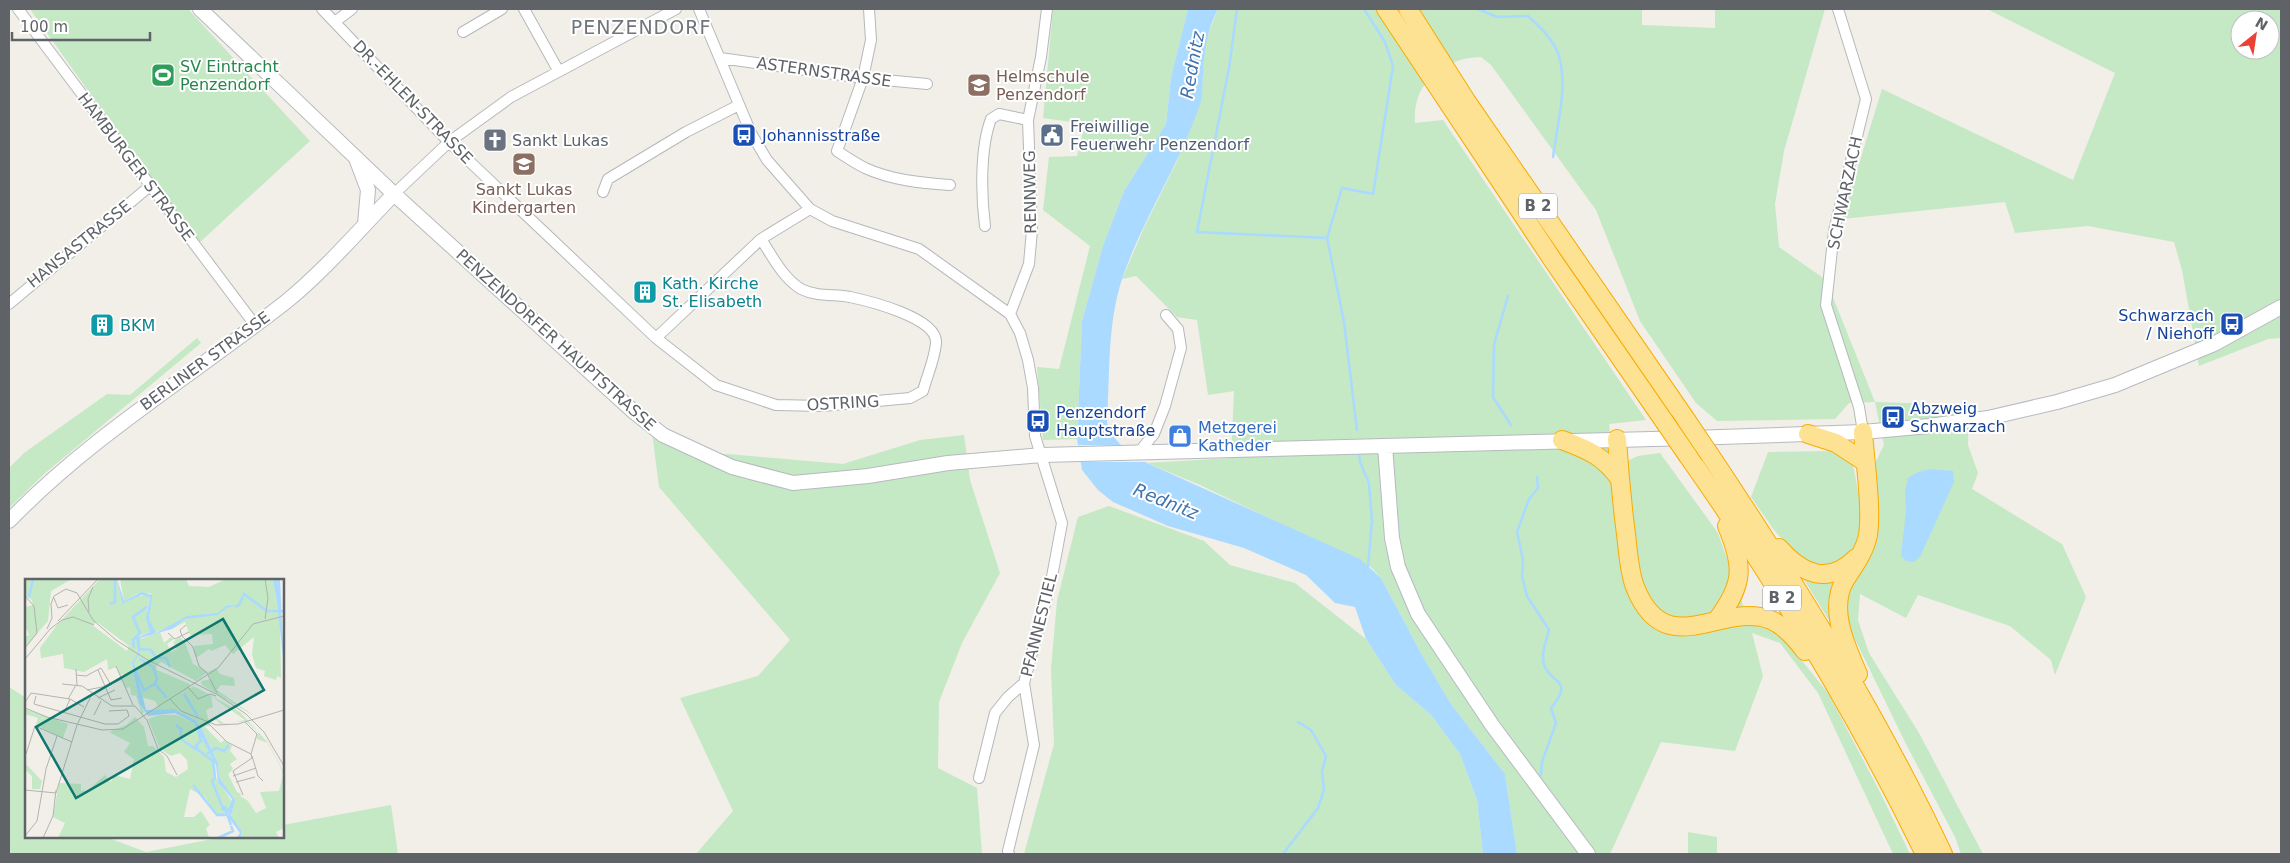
<svg xmlns="http://www.w3.org/2000/svg" width="2290" height="863" font-family="'DejaVu Sans',sans-serif">
<rect width="100%" height="100%" fill="#f1efe8"/>
<!-- green -->
<path fill="#c5e8c5" fill-rule="evenodd" d="M30,9H188L310,141L199,243L162,195Z
M1053,9H1188L1171,77L1166,124L1124,191L1103,246L1082,321L1077,439L1043,440L1037,367L1059,369L1090,246L1043,210L1049,157L1077,156L1085,124L1043,118Z
M1218,9H1642V25L1715,28V9H1825L1784,151L1775,204L1779,247L1826,280L1875,402L1969,405L1968,445L1978,473L1972,489L2062,544L2086,597L2055,675L2051,660L2010,626L1918,595L1906,618L1860,594L1858,620L1869,653L1919,733L1983,854H1961L1955,837L1906,744L1852,633L1835,630L1800,573L1801,560L1774,530L1751,497L1768,452L1835,451L1853,465L1859,496L1884,445L1875,402L1849,403L1835,419L1717,421L1696,403L1640,321L1596,210L1491,65L1481,57C1442,58 1412,83 1415,123L1443,120L1646,420L1609,424L1614,467L1638,456L1660,453L1718,533L1750,625L1778,631L1828,693L1881,794L1910,854H1893L1818,693L1780,643L1752,633L1763,676L1735,751L1661,742L1610,854H1517L1505,774L1451,704L1422,655L1381,578L1371,567L1200,485L1147,463L1231,458L1234,391L1208,395L1197,320L1177,317L1136,276L1122,279L1144,228L1176,163L1201,99L1205,42Z
M1987,9H2281V338L2268,339L2199,366L2182,270L2174,242L2088,226L2015,233L2005,202L1842,219L1882,89L2073,180L2115,73ZM2240,20H2270V50H2240Z
M197,338L201,343L44,474L9,508V468L24,453L107,394L130,395Z
M652,432L699,456L728,454L843,464L920,440L964,435L970,480L1000,573L962,643L939,702L938,768L977,788L982,854H696L733,811L680,698L758,676L790,640L659,487Z
M1109,506L1204,541L1230,565L1295,583L1366,639L1396,685L1431,715L1460,754L1477,800L1483,854H1024L1054,744L1051,669L1057,601L1078,517Z
M9,687L26,698V837H106L146,852L223,837H282L283,825L391,805L398,854H9Z
M1688,832L1717,837V854H1688Z"/>
<!-- water -->
<path fill="#aadaff" d="M1188,9H1218C1207,30 1204,51 1203,75C1202,83 1203,93 1201,101C1181,163 1143,218 1122,279C1107,325 1110,376 1107,423C1114,443 1129,453 1147,463L1360,559L1381,578L1422,655L1451,704L1505,774L1517,854H1483L1477,800L1460,754L1431,715L1396,685L1366,639L1355,607L1335,603L1306,575L1244,548L1168,526L1113,502L1098,490L1082,470L1077,439L1082,321L1103,246L1124,191L1166,124L1171,77Z
M1930,469L1953,471L1954,482L1920,557L1914,562L1906,561L1901,555L1906,511L1905,492L1908,478L1918,472Z"/>
<!-- pier -->
<path fill="#f1efe8" d="M1076,445H1124L1129,450L1150,462H1079Z"/>
<g fill="none" stroke-linecap="round" stroke-linejoin="round">
<!-- stream -->
<path stroke="#aadaff" stroke-width="2.5" d="M1237,9L1229,68L1197,232L1327,238
M1478,9L1497,17L1528,16C1540,27 1554,40 1559,56C1568,87 1557,125 1553,157
M1508,296L1494,344L1493,397L1511,425
M1357,430L1344,322L1327,238L1342,188L1373,194L1393,66L1385,42L1364,9
M1359,452L1360,462L1369,483L1372,521L1368,567
M1537,477L1538,488L1529,499L1517,532L1523,560L1522,576L1527,596L1549,630C1546,641 1541,654 1544,665C1551,685 1575,678 1551,708L1556,723L1542,762L1541,775
M1283,854L1318,808L1324,790L1322,771L1326,756L1311,730L1298,722"/>
<!-- street casing -->
<g stroke="#b5b8bc" stroke-width="12">
<path id="street" d="M18,9L255,325
M322,9L449,142L656,338L716,385L776,405L823,406L910,398L923,391C927,376 935,358 936,343C938,318 869,301 850,297C834,294 817,297 801,289C783,278 772,256 761,239
M524,9L558,70
M699,9L751,133L767,160L810,209L832,221L919,249L1010,314L1020,333L1028,360L1033,388L1035,436L1062,523L1051,582L1024,683L1034,745L1008,851L1009,854
M869,9L871,40L863,78L837,151C846,157 855,163 865,168C891,180 921,183 950,185
M1838,9L1866,99L1834,231L1826,305L1859,407L1863,432
M336,21L352,9
M463,32L502,9
M720,58L863,78L927,84
M603,192L608,179L686,132L739,105
M394,194L449,142L511,97L676,9
M985,226C981,195 980,148 991,119L999,114L1028,120
M9,304L150,186
M1010,314L1029,264L1032,230L1028,120L1041,57L1047,9
M656,338L761,239L810,209
M1139,452L1154,434L1165,406L1181,348L1178,329L1166,315
M979,778L995,713L1008,697L1024,683"/>
</g>
<!-- secondary casing -->
<g stroke="#b6babf" stroke-width="16">
<path id="secondary" d="M200,9L394,194L634,412L663,435L732,467L793,483L868,476L948,463L1042,455L1691,438L1863,432L1929,426L1988,418L2057,402L2115,385L2214,344L2281,307
M357,161L368,190L365,224
M1385,446L1392,538L1398,567L1418,614L1492,725L1588,854
M9,521C91,436 194,374 287,301C326,269 359,230 394,194"/>
</g>
<!-- highway casing -->
<g stroke="#f9ab00" stroke-width="20">
<path id="highway" d="M1386,9L1554,262L1664,421
M1408,9L1467,102L1687,421
M1808,434L1836,443L1865,462
M1617,439C1619,471 1622,503 1626,534C1628,551 1629,571 1635,587C1666,665 1722,600 1771,620C1785,626 1796,639 1805,651
M1562,440C1589,450 1603,456 1620,479
M1710,455C1796,584 1877,714 1943,854
M1688,456C1777,582 1857,715 1925,854
M1779,548C1802,574 1828,586 1856,558
M1717,620C1744,584 1744,567 1727,526
M1858,674C1846,646 1828,609 1845,580C1854,566 1865,551 1868,535C1872,508 1865,461 1863,432"/>
</g>
<!-- street -->
<use href="#street" stroke="#fff" stroke-width="10"/>
<!-- secondary -->
<use href="#secondary" stroke="#fff" stroke-width="14"/>
<!-- highway -->
<use href="#highway" stroke="#fde293" stroke-width="18"/>
<!-- highway-bridge casing -->
<g stroke="#f9ab00" stroke-width="20" stroke-linecap="butt">
<path id="highway-bridge" d="M1664,421L1688,456
M1687,421L1710,455"/>
</g>
<!-- highway-bridge -->
<use href="#highway-bridge" stroke="#fde293" stroke-width="18"/>
</g>
<!-- icons -->
<defs>
<g id="stadium-square" transform="scale(1.25)"><rect x="-9" y="-9" width="18" height="18" rx="4" fill="#2e9e5b" stroke="#fff"/><path d="M0-5a6.5 5 0 1 0 0 10a6.5 5 0 1 0 0-10ZM-3.5-1.8h7v3.6h-7Z" fill="#fff"/></g>
<g id="school-square" transform="scale(1.25)"><rect x="-9" y="-9" width="18" height="18" rx="4" fill="#8d6e63" stroke="#fff"/><path d="M0-5L7-2L0 1L-7-2ZM-4 1L0 2.5L4 1V4Q0 6-4 4Z" fill="#fff"/></g>
<g id="bus-square" transform="scale(1.25)"><rect x="-9" y="-9" width="18" height="18" rx="4" fill="#1a4fb4" stroke="#fff"/><path d="M-5-6H5V4H4V6H2V4H-2V6H-4V4H-5ZM-3.5-4V0h7V-4ZM-3.5 1.2v1.5H-2V1.2ZM2 1.2v1.5H3.5V1.2Z" fill="#fff"/></g>
<g id="civic-square" transform="scale(1.25)"><rect x="-9" y="-9" width="18" height="18" rx="4" fill="#5c6f8a" stroke="#fff"/><path d="M-.6-6.5H3V-4.5H.6V-3L4-1V1h2V6H-6V1h2V-1L-.6-3ZM-1.2 2.5V6h2.4V2.5Z" fill="#fff"/></g>
<g id="church-square" transform="scale(1.25)"><rect x="-9" y="-9" width="18" height="18" rx="4" fill="#6b7280" stroke="#fff"/><path d="M-1.2-6h2.4v3.5h3.3v2.4h-3.3V6h-2.4V-.1h-3.3v-2.4h3.3Z" fill="#fff"/></g>
<g id="building-square" transform="scale(1.25)"><rect x="-9" y="-9" width="18" height="18" rx="4" fill="#0f9aa8" stroke="#fff"/><path d="M-4-6H4V6H1V3H-1V6H-4ZM-2.5-4.3h1.7v1.8h-1.7ZM.8-4.3h1.7v1.8H.8ZM-2.5-1h1.7V.8h-1.7ZM.8-1h1.7V.8H.8Z" fill="#fff"/></g>
<g id="shop-square" transform="scale(1.25)"><rect x="-9" y="-9" width="18" height="18" rx="4" fill="#3f7fe0" stroke="#fff"/><path d="M-5-2.5h2.3a2.7 3.5 0 0 1 5.4 0H5L5.5 6h-11ZM-1.5-2.5h3a1.5 2.3 0 0 0-3 0Z" fill="#fff"/></g>
</defs>
<g fill-rule="evenodd">
<use href="#stadium-square" x="163" y="75"/>
<use href="#school-square" x="979" y="85"/>
<use href="#bus-square" x="744" y="135"/>
<use href="#civic-square" x="1052" y="135"/>
<use href="#church-square" x="495" y="140"/>
<use href="#school-square" x="524" y="164"/>
<use href="#building-square" x="645" y="292"/>
<use href="#bus-square" x="2232" y="324"/>
<use href="#building-square" x="102" y="325"/>
<use href="#bus-square" x="1893" y="417"/>
<use href="#bus-square" x="1038" y="421"/>
<use href="#shop-square" x="1180" y="436"/>
</g>
<g text-anchor="middle" dominant-baseline="central" stroke-width="4" stroke-linejoin="round" paint-order="stroke">
<!-- shield labels -->
<g fill="#fff" stroke="#8f9295" stroke-width="1">
<rect x="1519" y="193.5" width="38" height="25" rx="4"/>
<rect x="1763" y="585.5" width="38" height="25" rx="4"/>
</g>
<g font-size="15" font-weight="bold" fill="#5f6368">
<text x="1538" y="206">B 2</text>
<text x="1782" y="598">B 2</text>
</g>
<!-- leisure labels -->
<g font-size="16" fill="#27864d" stroke="#fff" text-anchor="start">
<text x="180" y="66">SV Eintracht<tspan x="180" dy="18">Penzendorf</tspan></text>
</g>
<!-- street labels -->
<g font-size="16" fill="#5f6368" stroke="#fff">
<text transform="translate(824 72) rotate(8)">ASTERNSTRASSE</text>
<text transform="translate(413 102) rotate(46)">DR.-EHLEN-STRASSE</text>
<text transform="translate(136 167) rotate(53)">HAMBURGER STRASSE</text>
<text transform="translate(1030 192) rotate(-91)">RENNWEG</text>
<text transform="translate(1845 193) rotate(-78)">SCHWARZACH</text>
<text transform="translate(79 244) rotate(-39)">HANSASTRASSE</text>
<text transform="translate(556 340) rotate(42)">PENZENDORFER HAUPTSTRASSE</text>
<text transform="translate(205 361) rotate(-36)">BERLINER STRASSE</text>
<text transform="translate(843 403) rotate(-3)">OSTRING</text>
<text transform="translate(1039 625) rotate(-76)">PFANNESTIEL</text>
</g>
<!-- education labels -->
<g font-size="16" fill="#785e54" stroke="#fff" text-anchor="start">
<text x="996" y="76">Helmschule<tspan x="996" dy="18">Penzendorf</tspan></text>
<text x="524" y="189" text-anchor="middle">Sankt Lukas<tspan x="524" dy="18">Kindergarten</tspan></text>
</g>
<!-- service labels -->
<g font-size="16" fill="#4e5e75" stroke="#fff" text-anchor="start">
<text x="1070" y="126">Freiwillige<tspan x="1070" dy="18">Feuerwehr Penzendorf</tspan></text>
</g>
<!-- transit labels -->
<g font-size="16" fill="#164399" stroke="#fff" text-anchor="start">
<text x="762" y="135">Johannisstraße</text>
<text x="2214" y="315" text-anchor="end">Schwarzach<tspan x="2214" dy="18">/ Niehoff</tspan></text>
<text x="1910" y="408">Abzweig<tspan x="1910" dy="18">Schwarzach</tspan></text>
<text x="1056" y="412">Penzendorf<tspan x="1056" dy="18">Hauptstraße</tspan></text>
</g>
<!-- worship labels -->
<g font-size="16" fill="#5b616d" stroke="#fff" text-anchor="start">
<text x="512" y="140">Sankt Lukas</text>
</g>
<!-- culture labels -->
<g font-size="16" fill="#0d838f" stroke="#fff" text-anchor="start">
<text x="662" y="283">Kath. Kirche<tspan x="662" dy="18">St. Elisabeth</tspan></text>
<text x="120" y="325">BKM</text>
</g>
<!-- shop labels -->
<g font-size="16" fill="#366cbe" stroke="#fff" text-anchor="start">
<text x="1198" y="427">Metzgerei<tspan x="1198" dy="18">Katheder</tspan></text>
</g>
<!-- water labels -->
<g font-size="18" font-style="italic" fill="#4174aa" stroke="#fff">
<text transform="translate(1192 65) rotate(-80)">Rednitz</text>
<text transform="translate(1166 501) rotate(22)">Rednitz</text>
</g>
<!-- quarter labels -->
<g font-size="19" letter-spacing="1" fill="#70757a" stroke="#fff">
<text x="641" y="27">PENZENDORF</text>
</g>
</g>
<!-- overview -->
<g transform="translate(25 579)">
<rect width="259" height="259" fill="#f1efe8"/>
<path d="M0,0H64L45,1L26,12L23,42L0,68V58L4,56L0,47V28L8,26L7,21L0,17ZM75,0H92L97,25L113,17H125L122,31L125,53L114,57L113,73L107,84L114,124L119,133L117,135L111,117L106,116L105,108L101,109L96,98L99,95L95,96L92,88L83,91L82,80L59,93L39,89L38,75L16,79L15,69L32,46ZM72,43L104,67L102,72L67,46ZM95,0H161L164,7L184,8L201,0H248L255,44L256,99L252,97L251,101L239,97L240,92L231,89L227,76L229,58L208,75L200,66L186,72L184,70L171,79L169,67L188,65L187,55L165,56L160,43L147,50L146,47L129,54L124,40L126,14L112,15L99,22ZM135,53L139,64L146,58L149,60L142,65L146,73L152,70L148,63L155,58L160,63L168,85L183,93L191,89L195,95L209,99L210,107L196,106L192,111L231,138L177,106L176,102L186,100L183,93L171,102L136,83L131,87L132,91L165,105L164,110L168,107L176,111L215,133L244,165L259,194V249L251,253L254,259H216V251L206,239L209,220L194,198L193,184L176,148L170,141L149,130L126,132L133,128L130,122L116,118L109,83L115,71V60ZM186,117L220,141L200,145L188,137L195,145L221,142L233,153L232,160L243,164L256,189L258,196L254,212L235,213L241,229L231,234L223,222L215,217L216,215L212,213L203,195L208,190L205,185L212,180L205,172L207,167L199,161L196,164L179,147H185L181,131L188,128ZM0,130L43,145L38,159L11,146L13,139L0,135ZM135,136H152L169,144L190,183L191,199L206,221L203,235L192,236L180,218L165,210L159,238H169L176,232L185,246L181,249L184,259H33L40,244L28,238L34,204L56,205V212L63,211L80,196L86,203L89,196L105,200L109,180L99,173L105,164L84,153L101,146L110,138L119,148L123,167H128L139,178L141,193L151,198L163,190L162,181L155,174L146,177L135,170L123,140ZM0,184L17,202L15,210H7V197L0,191Z" fill="#c5e8c5" fill-rule="evenodd"/>
<path d="M92,0L99,22L117,13L127,16L124,40L131,54L162,37L193,34L201,27L213,26L202,29L193,36L160,40L147,50L115,59V73L109,83L121,131L149,130L170,141L176,148L193,184L194,198L210,221L206,237L216,251V259H211L215,254L204,239L203,231L207,220L193,203L191,186L169,144L150,134L123,137L114,124L107,84L113,73L111,59L125,53L121,39L125,18L116,16L97,25ZM248,0H255L259,87L252,24Z" fill="#aadaff"/>
<path fill="none" stroke="#aadaff" stroke-width="2.5" d="M4,18L8,0M85,25L90,23V0M210,28L214,26L219,15L242,32H259M109,69L108,61L115,54L108,38L122,28M115,70L126,71L131,79H141L145,88M110,90L119,111L130,105L132,99L128,88L115,80M131,106L142,119M159,115L173,138M151,146L156,150V159M173,152L176,162L171,166L173,170M156,160L172,171M173,171L188,182L190,199L187,202L197,227L203,231M182,175L191,169L199,172L204,166M168,206L192,236H202M196,229L201,232L206,246M193,259L208,252L206,247"/>
<path fill="none" stroke="#b3b3b1" stroke-width="1" d="M0,17L9,27L12,54L0,69M29,19L33,29L43,26M64,33L63,20L68,8M240,40L243,19L240,0M33,42L73,0M161,46L155,51L157,57L168,68L174,87L183,95M22,50L27,39L26,25L29,17L41,10L52,14L68,41L91,61L121,80L193,116L221,135L239,153L259,187M25,50L37,41L48,38L69,46M143,54L150,60L164,53M0,80L26,49M91,87L108,126M51,90L52,106M73,91L86,121L97,119M51,96L61,97L76,89L86,106M183,96L192,114M37,105L57,107L87,127H110L122,141L133,170L142,177L152,196M163,108L173,120L185,115L191,117M62,111L82,107L97,100M11,117L9,125L80,145H93L104,137L102,131L84,132M73,119L90,111M43,120L51,106M145,120L156,132L191,146L213,145L259,131M1,122L6,114L45,120L59,128M0,129L22,138L77,151L98,150L193,89L228,45L259,37M39,134L45,120M69,136L76,122M220,143L232,155L226,175M183,144L202,163L226,175L227,179L208,192L218,216M52,146L67,115M1,175L10,147L47,163M227,177L233,197L238,202M208,197L231,189M211,203L230,198M0,211L31,214M31,214L52,146M0,257L12,242L21,190L32,157M18,259L28,237L31,211"/>
<path fill="#0f766e" fill-opacity="0.15" stroke="#0f766e" stroke-width="2.5" d="M198,40L239,111L51,219L11,148Z"/>
<rect width="259" height="259" fill="none" stroke="#5f6368" stroke-width="2.5"/>
</g>
<!-- border -->
<rect width="2290" height="863" fill="none" stroke="#5f6368" stroke-width="20"/>
<!-- north arrow -->
<g transform="translate(2255 35) rotate(30)"><circle r="24" fill="#ffffff" stroke="#bfc1c3"/>
<path d="M0-4L9 19L0 12L-9 19Z" fill="#ea4335"/>
<text y="-8" font-size="14" font-weight="bold" text-anchor="middle" fill="#5f6368">N</text>
</g>
<!-- scale -->
<path d="M12 32v8h138v-8" fill="none" stroke="#5f6368" stroke-width="2.5"/>
<text x="20" y="32" font-size="15" fill="#5f6368" stroke="#ffffff" stroke-width="4" paint-order="stroke">100 m</text>
</svg>
